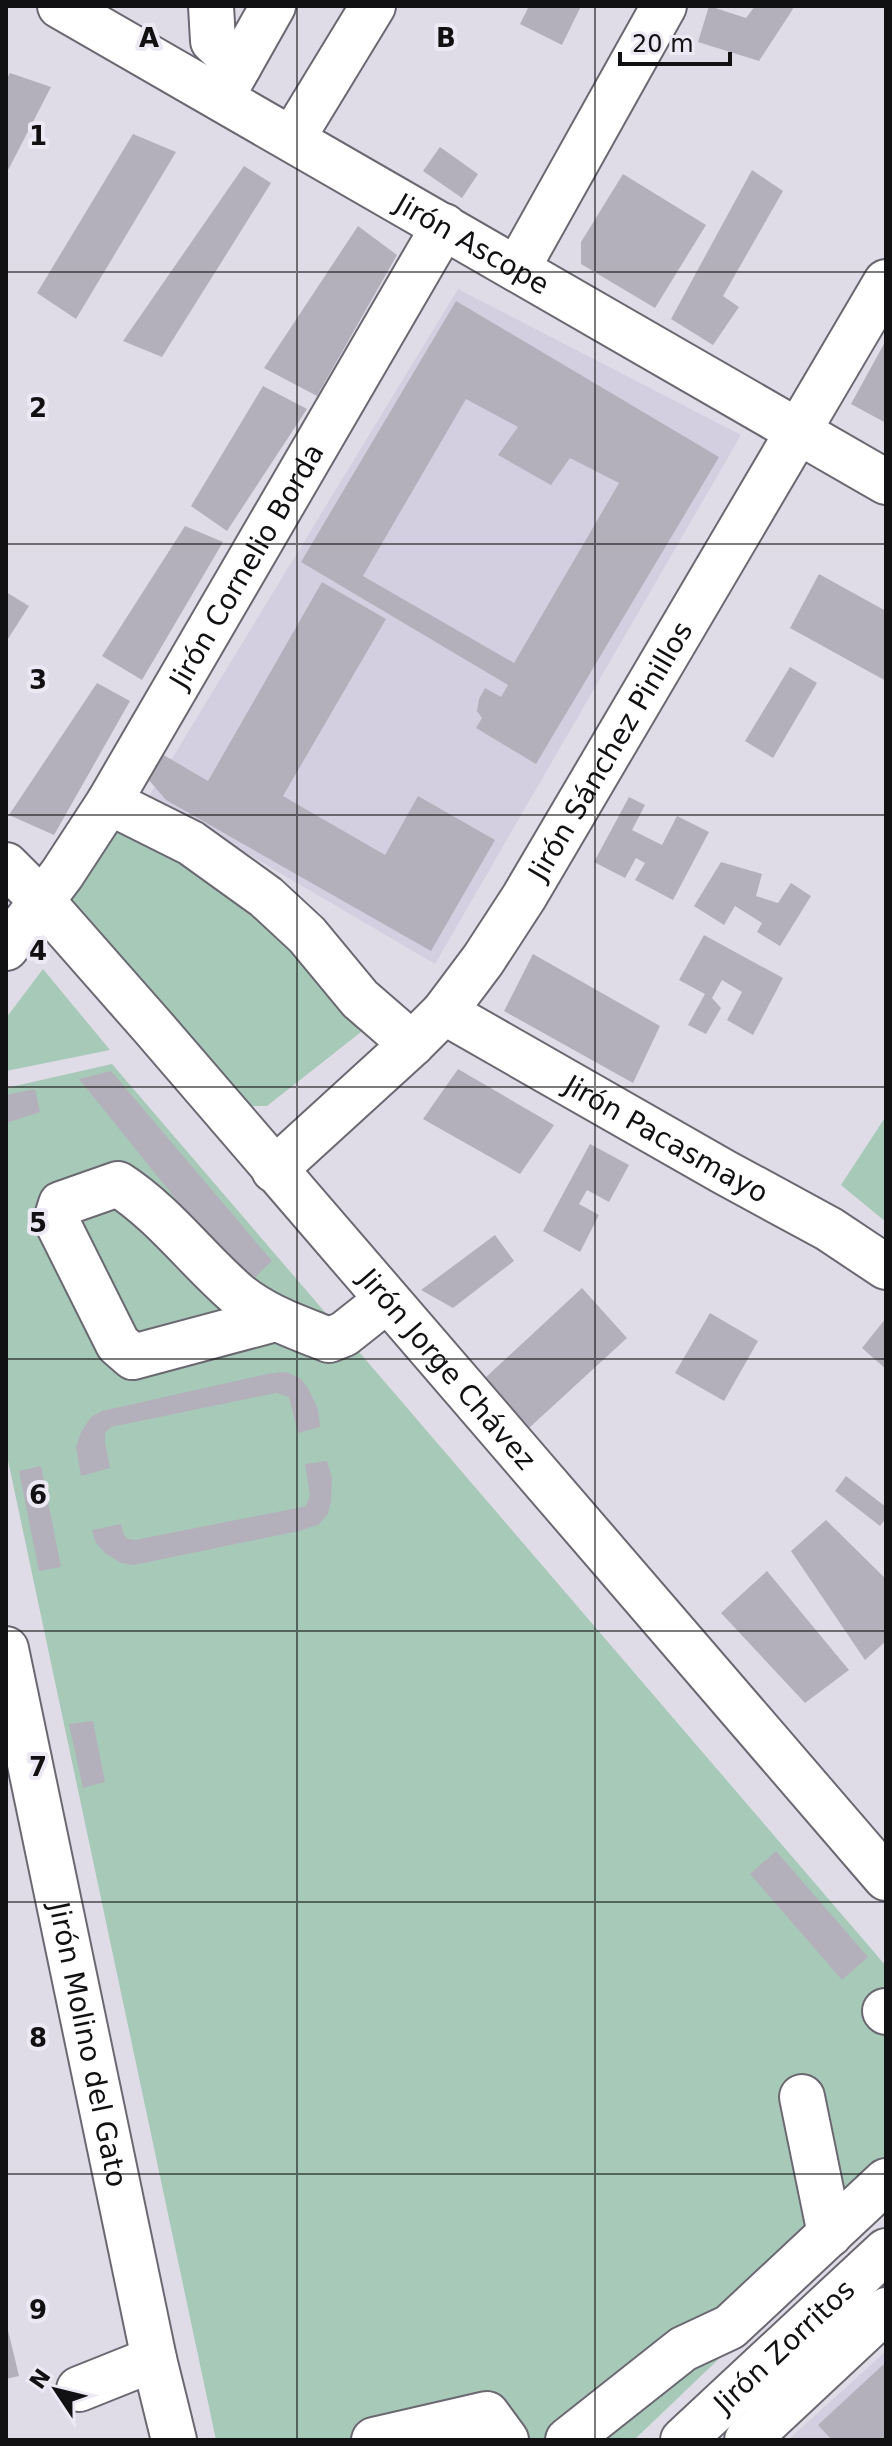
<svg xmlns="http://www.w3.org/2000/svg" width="892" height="2446" font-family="'DejaVu Sans',sans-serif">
<rect width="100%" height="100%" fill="#e0dce7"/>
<!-- built -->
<path fill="#d4cfe0" d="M458,289L741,435L435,964L149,796Z
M886,2351V2440H788Z"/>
<!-- green -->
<path fill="#a7c9b8" d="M101,816L243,890L363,1022L361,1032L267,1106H253L231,1096L68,907L61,884Z
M43,969L110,1050L6,1071V1018Z
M112,1064L886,1966V2199L634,2440H216L6,1451V1088Z
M886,1116V1222L841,1185Z"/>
<!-- building -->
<path fill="#b4b0bb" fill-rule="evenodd" d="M529,6H581L562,45L520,24Z
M709,6L746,18L755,6H792L793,9L759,61L698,42Z
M10,73L51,87L6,174V80Z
M133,134L176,152L76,319L37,293Z
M440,147L478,174L462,198L423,171Z
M244,166L271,183L162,357L123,341Z
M752,170L783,191L723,296L739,307L713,345L671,319Z
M623,174L706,225L655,308L581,264V242Z
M358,226L397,255L317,396L264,368Z
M456,301L719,457L536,764L476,728L482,718L477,711L479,699L485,688L501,697L508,685L301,562ZM466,399L518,427L498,455L551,485L570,458L619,483L514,663L363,576Z
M886,340V423L851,404Z
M263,386L307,409L227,531L191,506Z
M185,526L223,542L142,680L102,656Z
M819,574L886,611V681L790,628Z
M322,582L386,619L283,796L385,855L418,796L495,840L431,951L166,800L148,779L162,754L208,781Z
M6,592L29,606L6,642Z
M790,667L817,683L773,758L745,741Z
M97,683L130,701L54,835L9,815Z
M629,797L645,805L632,830L662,845L677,816L709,832L673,900L635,880L645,863L636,858L625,878L594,862Z
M721,862L762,874L756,896L778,903L791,883L811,896L780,946L757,932L762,923L735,906L724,925L694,906Z
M704,935L783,978L753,1035L727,1020L742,992L722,980L712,998L721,1008L706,1034L688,1025L705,994L679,980Z
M533,954L660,1026L633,1083L504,1011Z
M458,1069L554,1125L520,1174L423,1119Z
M111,1071L272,1261L246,1286L79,1079Z
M35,1089L40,1112L6,1123V1095Z
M590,1144L629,1165L609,1202L587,1190L579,1204L599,1215L580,1252L543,1231Z
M495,1235L514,1261L453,1308L421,1290Z
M582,1288L627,1338L529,1428L484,1379Z
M710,1313L758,1341L724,1401L675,1373Z
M886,1318V1369L862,1348Z
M286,1372L300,1378L308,1388L318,1409L320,1427L298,1433L289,1397L276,1393L111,1427L105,1433V1442L110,1468L81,1476L76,1447L81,1432L91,1417L102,1411L267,1374Z
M327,1461L332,1478L331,1501L328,1514L318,1525L299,1531L134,1565L121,1563L106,1554L96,1543L92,1530L121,1524L124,1535L128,1539L135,1540L302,1507L306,1506L310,1495L305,1464Z
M41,1466L61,1567L39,1571L19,1471Z
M846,1476L886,1507V1518L880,1526L835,1491Z
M826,1520L886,1579V1641L865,1660L791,1551Z
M767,1571L849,1670L805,1703L721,1613Z
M93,1721L105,1782L83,1788L69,1724Z
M776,1851L868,1957L842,1980L750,1874Z
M7,2326L19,2376L6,2379V2327Z
M886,2362V2440H832L818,2425Z"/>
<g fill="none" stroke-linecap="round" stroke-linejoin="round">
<!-- minor casing -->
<g stroke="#6b6872" stroke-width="48">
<g id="minor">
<path id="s1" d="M60,6L886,482"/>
<path d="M211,6L213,41L239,66"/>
<path d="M221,98L273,6"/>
<path d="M292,139L373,6"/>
<path d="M517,269L664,6"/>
<path d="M109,802L191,843L266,897L307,935L360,999L412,1044"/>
<path id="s2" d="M6,865L42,901L152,1026L886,1878"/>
<path id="s3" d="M6,948L62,874L109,802L444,226"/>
<path id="s4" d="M444,1012L724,1172L829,1229L886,1267"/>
<path id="s5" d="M274,1170L412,1044L444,1012L483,960L524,897L886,282"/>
<path d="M275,1319L133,1357L118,1344L56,1220L61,1204L118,1184C163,1213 196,1258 236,1293C263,1316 297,1327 329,1340L344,1334L387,1300"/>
<path id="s6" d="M6,1649L154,2359L174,2440"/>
<path d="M885,2011L886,2012"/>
<path d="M802,2097L830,2234"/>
<path d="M79,2389L154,2359"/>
<path d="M374,2440L487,2414L506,2440"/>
<path d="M568,2440L683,2349L730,2327L886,2181"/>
</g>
</g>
<!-- major casing -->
<g stroke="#6b6872" stroke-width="48">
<g id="major">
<path id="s7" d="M683,2440L886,2251"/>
<path d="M747,2440L886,2310"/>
</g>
</g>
<!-- minor -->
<use href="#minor" stroke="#fff" stroke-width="44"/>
<!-- major -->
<use href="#major" stroke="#fff" stroke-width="44"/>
</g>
<!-- grid -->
<path fill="none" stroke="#111013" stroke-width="2" stroke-opacity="0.55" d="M297,6V2440M595,6V2440M6,272H886M6,544H886M6,815H886M6,1087H886M6,1359H886M6,1631H886M6,1902H886M6,2174H886"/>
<g text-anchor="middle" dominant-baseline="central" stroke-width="8" stroke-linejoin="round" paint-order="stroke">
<!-- street labels -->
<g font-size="28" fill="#111013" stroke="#ede9f4">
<text stroke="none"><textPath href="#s1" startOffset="476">Jirón Ascope</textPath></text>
<text stroke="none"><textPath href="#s3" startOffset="452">Jirón Cornelio Borda</textPath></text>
<text stroke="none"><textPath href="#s5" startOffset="542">Jirón Sánchez Pinillos</textPath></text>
<text stroke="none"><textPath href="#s4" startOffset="256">Jirón Pacasmayo</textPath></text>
<text stroke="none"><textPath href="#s2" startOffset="670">Jirón Jorge Chávez</textPath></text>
<text stroke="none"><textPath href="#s6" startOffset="404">Jirón Molino del Gato</textPath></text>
<text stroke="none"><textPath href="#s7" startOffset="138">Jirón Zorritos</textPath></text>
</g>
</g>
<g font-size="26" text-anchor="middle" font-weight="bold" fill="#111013" stroke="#ede9f4" stroke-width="8" stroke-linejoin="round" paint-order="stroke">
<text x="149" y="47">A</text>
<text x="446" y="47">B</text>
<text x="38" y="145">1</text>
<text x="38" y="417">2</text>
<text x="38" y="689">3</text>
<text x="38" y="960">4</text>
<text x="38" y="1232">5</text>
<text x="38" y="1504">6</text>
<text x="38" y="1776">7</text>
<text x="38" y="2047">8</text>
<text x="38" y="2319">9</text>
</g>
<!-- border -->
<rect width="892" height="2446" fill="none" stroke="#111013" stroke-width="16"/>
<!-- north arrow -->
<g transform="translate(56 2390) rotate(305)" stroke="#ede9f4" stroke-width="6" paint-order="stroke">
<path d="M0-6L14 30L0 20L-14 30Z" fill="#111013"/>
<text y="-12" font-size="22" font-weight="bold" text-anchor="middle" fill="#111013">N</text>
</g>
<!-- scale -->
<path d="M620 52v12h110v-12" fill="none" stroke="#111013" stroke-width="4"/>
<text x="632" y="52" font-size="24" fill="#111013" stroke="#ede9f4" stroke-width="6" paint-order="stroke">20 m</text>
</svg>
